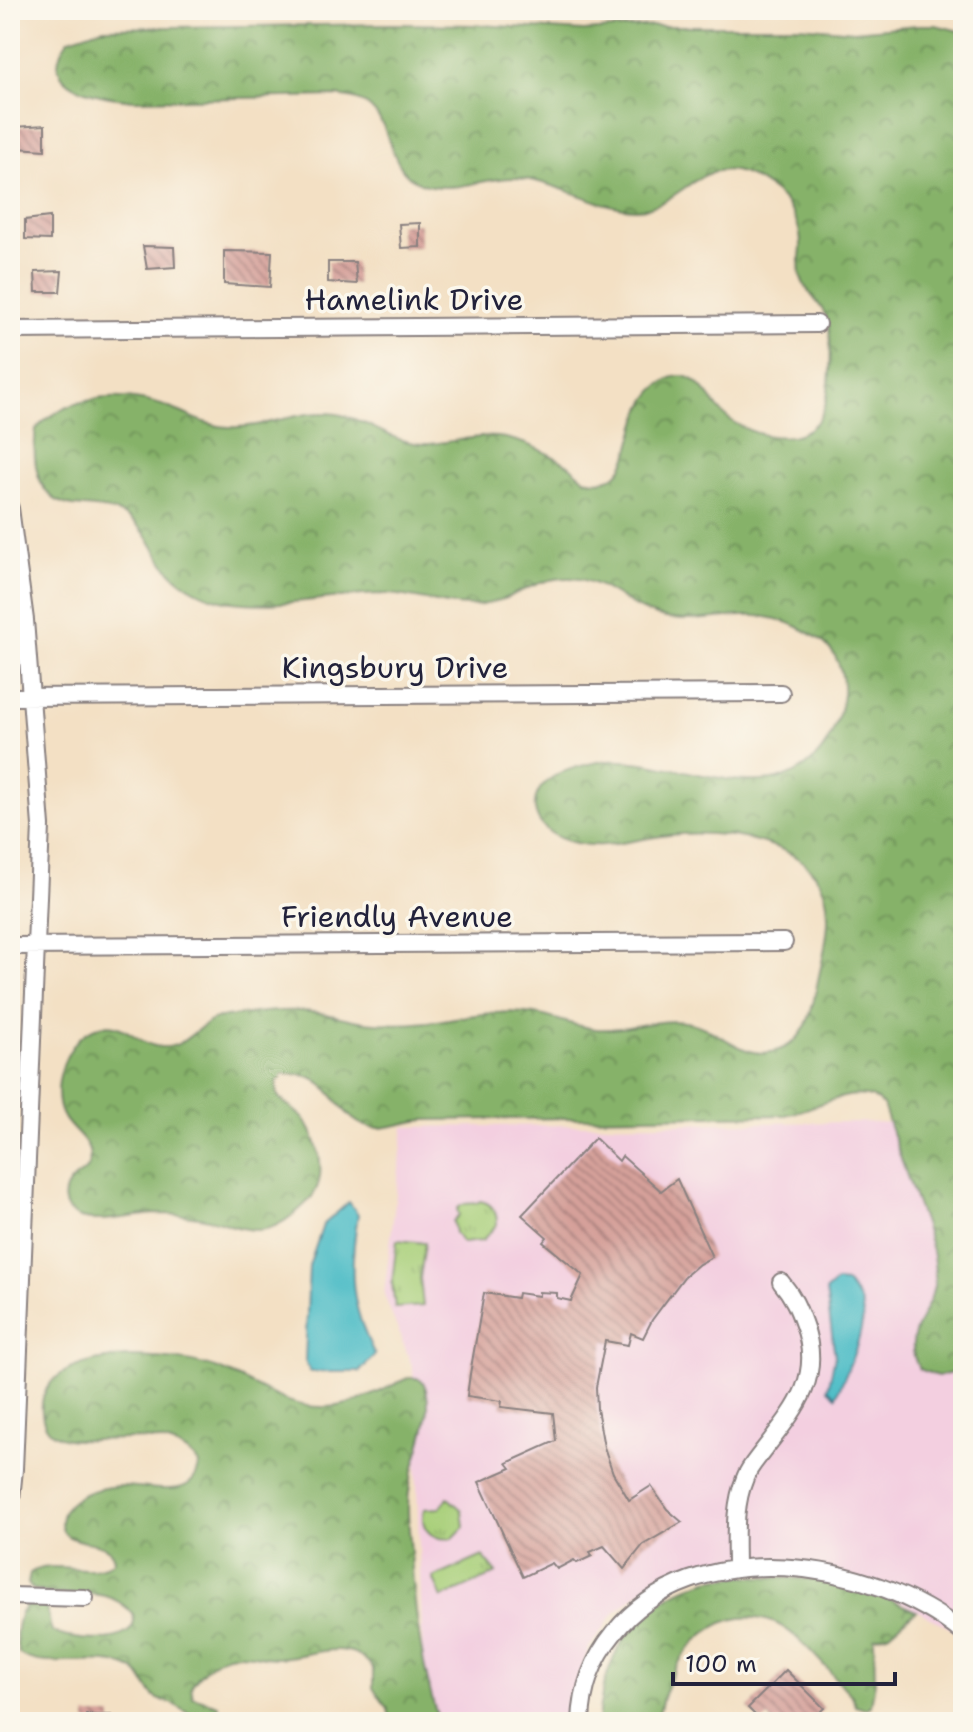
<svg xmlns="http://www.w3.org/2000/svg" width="973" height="1732" font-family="'Shantell Sans',sans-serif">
<defs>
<pattern id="forest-crowns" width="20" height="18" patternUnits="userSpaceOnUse" patternTransform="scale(2)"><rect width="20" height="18" fill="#86b269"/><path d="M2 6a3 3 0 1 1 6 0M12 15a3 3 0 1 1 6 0" fill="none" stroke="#6d9058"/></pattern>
<pattern id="park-tufts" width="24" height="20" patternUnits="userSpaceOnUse" patternTransform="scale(2)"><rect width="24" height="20" fill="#a8cf79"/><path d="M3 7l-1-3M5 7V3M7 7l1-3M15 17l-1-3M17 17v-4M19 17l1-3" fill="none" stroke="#90b16a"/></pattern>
<pattern id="building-back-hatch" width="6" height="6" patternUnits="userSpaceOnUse" patternTransform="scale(2)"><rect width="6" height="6" fill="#d5a09a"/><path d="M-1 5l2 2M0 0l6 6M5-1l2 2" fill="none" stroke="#ac827f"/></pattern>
</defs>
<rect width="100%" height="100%" fill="#fbf7ec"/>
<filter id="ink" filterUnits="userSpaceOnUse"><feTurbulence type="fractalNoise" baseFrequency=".0125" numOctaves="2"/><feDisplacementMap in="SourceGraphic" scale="16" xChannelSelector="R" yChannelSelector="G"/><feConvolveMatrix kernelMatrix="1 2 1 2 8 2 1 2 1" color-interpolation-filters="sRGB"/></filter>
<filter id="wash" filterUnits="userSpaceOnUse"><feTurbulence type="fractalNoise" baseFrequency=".006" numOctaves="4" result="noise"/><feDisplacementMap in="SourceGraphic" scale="32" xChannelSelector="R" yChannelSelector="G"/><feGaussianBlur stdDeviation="1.8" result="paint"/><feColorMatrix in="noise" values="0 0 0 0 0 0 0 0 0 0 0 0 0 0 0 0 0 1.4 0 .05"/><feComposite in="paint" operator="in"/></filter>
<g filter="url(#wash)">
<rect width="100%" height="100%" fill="#f3e0c4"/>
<!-- built -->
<path fill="#f3cfe0" d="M857,1122L963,1124V1635L857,1579L754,1558L710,1563L650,1584L616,1611L589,1648L570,1701V1722H425L413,1368L384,1295L404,1127Z"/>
<!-- forest -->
<path fill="url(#forest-crowns)" stroke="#546a52" stroke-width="2" d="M391,24L479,25L584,31L654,26H799L854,31L918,25H936L963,32V1371L938,1376L919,1369C899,1331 934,1313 935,1277C935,1250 924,1224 915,1199C904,1168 893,1136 883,1105C860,1080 814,1110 785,1115L425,1120C409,1121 389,1129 375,1128C343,1125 337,1089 311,1077C303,1074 293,1074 285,1074L277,1081C277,1086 276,1092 278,1096C280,1100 299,1114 302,1117C315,1133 322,1156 320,1176C318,1194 307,1203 294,1214C267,1236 251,1232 220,1222C201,1216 178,1214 157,1214C136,1215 96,1225 78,1217C60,1209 61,1191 74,1179C77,1175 83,1174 86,1169C89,1165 90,1160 90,1155C88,1139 70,1130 63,1116C50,1090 64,1045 89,1031C123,1012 134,1046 162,1047C180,1048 190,1035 203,1026C214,1018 219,1018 233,1016C259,1012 287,1009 312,1012C334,1014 354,1022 375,1023C401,1025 429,1023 455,1018C480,1014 508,1010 534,1014C555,1017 575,1027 596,1029C628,1032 659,1016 691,1023C722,1030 744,1063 779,1050C807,1040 812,1011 817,985C823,955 834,921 824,891C807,839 716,829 669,835C632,839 597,854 560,838C532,826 524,795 553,777C564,770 586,764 598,762C672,750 787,829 832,733C843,708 849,682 835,656C827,642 812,634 798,627C746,601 707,630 657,616C626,608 606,580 571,578C536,576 513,601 481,605C449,609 417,595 386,594C333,594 280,610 226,601C206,597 185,587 171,572C152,551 148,525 119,513C104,507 89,508 73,506C35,500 32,460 36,429C71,392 129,391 175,410C193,417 210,427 230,427C266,429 300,408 337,414C367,419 392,443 423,444C450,444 478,433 505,438C526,442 548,453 567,464C573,468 580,476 586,479C593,482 605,481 611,478C640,462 625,404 667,380C692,366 705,391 718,408C740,437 807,453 823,411C831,391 832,349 829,328C827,306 808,297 801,278C797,267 801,256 801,245C801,229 794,212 783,200C773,190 762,182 749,176C699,152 680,210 635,209C597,208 554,180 515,178C487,177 461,191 432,186C384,178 398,130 368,106C359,98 347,98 337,96L134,100C102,97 31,88 69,39L103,28Z
M131,1357C164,1358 197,1359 228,1373C261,1387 289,1409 327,1407C357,1406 381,1390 408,1378H417L423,1382C438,1411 415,1453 410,1484C406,1506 409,1529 411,1552C414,1609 421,1667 439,1722H391L388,1709L373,1688V1668C349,1635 310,1657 278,1658C262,1658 244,1651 228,1655C214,1659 198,1675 191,1687L193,1697L218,1705L219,1713L208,1720C194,1719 187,1712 175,1705C168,1701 159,1702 153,1695C144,1685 143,1674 129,1667C97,1653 47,1672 19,1654C14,1639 16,1612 29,1603C54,1606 45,1613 52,1631C68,1642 143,1648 133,1614C101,1578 67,1605 31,1588L28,1583L30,1573C55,1557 91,1580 114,1561C113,1533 59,1552 61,1521C62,1512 67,1505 74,1500C88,1490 104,1487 121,1486C147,1485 195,1503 199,1464C159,1408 47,1472 42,1413C37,1367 98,1358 131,1357Z
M746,1576L830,1580L873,1592L916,1611L890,1633L874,1638L875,1682L871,1706L865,1709L855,1706L853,1697C834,1678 800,1634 777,1624C714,1596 664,1665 658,1722H598C604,1650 638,1601 708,1580C720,1577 734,1577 746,1576Z"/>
<!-- park -->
<path fill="url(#park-tufts)" stroke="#65785a" stroke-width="2" d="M480,1201C492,1203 497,1212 497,1224L482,1241L462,1243L455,1233L453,1221L459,1215L457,1209C466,1199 473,1207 480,1201Z
M397,1240L425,1243L420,1278L423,1306L395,1308L392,1283Z
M448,1498L462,1510L464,1527L453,1538C433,1541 419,1530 424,1509L440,1508Z
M483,1556L497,1573L442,1598L433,1578Z"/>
<!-- water -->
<path fill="#51bec7" stroke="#3a7081" stroke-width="2" d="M349,1202L358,1214C349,1269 349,1304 375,1355L359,1372H310L305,1361L309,1266L323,1225Z
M836,1282L846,1283C851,1289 859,1297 861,1304C869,1326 845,1376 836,1396L828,1389L835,1356L826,1291Z"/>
<g id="blocks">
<!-- building -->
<path fill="url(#building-back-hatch)" d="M45,125V150L17,148L15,127Z
M50,217V240L25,239V220Z
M420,223V247L401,248L399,224Z
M143,246L174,247L175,267L147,269Z
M224,251L272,252L270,287L224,284Z
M328,262H355L357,284L328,282Z
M62,271L60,292H36L35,272Z
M595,1138L619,1161L622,1156L661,1191L677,1179L712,1257L699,1264L684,1277L652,1320L643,1338L631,1333L628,1345L605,1341L596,1387L597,1409L604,1447L613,1473L629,1500L651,1486L667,1509L682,1522L643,1545L624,1569L604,1546L590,1552L592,1556L577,1563L574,1560L557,1569L552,1563L523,1577L479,1482L511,1468L507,1463L556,1441L553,1413L501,1407L502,1401L467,1396L470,1374L484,1293L517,1298L518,1293L539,1296V1292L557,1293V1298L571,1301L583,1275L543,1242L547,1237L522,1215Z
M786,1670L824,1708L810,1722L803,1718L800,1722H772L769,1718L762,1722L748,1708Z
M86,1715H112V1722H86Z
M267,1716V1722H235L234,1717Z"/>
</g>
</g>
<g filter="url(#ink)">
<use href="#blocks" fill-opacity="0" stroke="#8a8180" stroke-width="2"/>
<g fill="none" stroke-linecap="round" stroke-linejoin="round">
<!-- minor casing -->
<g stroke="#8a8180" stroke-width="20">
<path id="minor" d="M10,330L817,324
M10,508L25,620L41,826L14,1469L10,1509
M10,697L781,693
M10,946L784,942
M736,1569C736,1538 733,1507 745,1478C748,1469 756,1460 762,1452C793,1412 824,1379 804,1325C798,1308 793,1296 781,1282
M10,1596L85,1598
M581,1722C582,1688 592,1660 614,1633C694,1532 873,1559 963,1633"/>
</g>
<!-- minor -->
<use href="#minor" stroke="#fff" stroke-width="16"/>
</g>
</g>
<g text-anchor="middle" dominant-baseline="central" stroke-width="7" stroke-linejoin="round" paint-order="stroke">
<!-- street labels -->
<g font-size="30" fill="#22223b" stroke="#fbf7ec">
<text x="414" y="299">Hamelink Drive</text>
<text x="395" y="667">Kingsbury Drive</text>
<text x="397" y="916">Friendly Avenue</text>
</g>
</g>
<!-- margin -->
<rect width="973" height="1732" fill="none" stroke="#fbf7ec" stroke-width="40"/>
<!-- scale -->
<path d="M673 1672v12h222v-12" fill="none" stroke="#22223b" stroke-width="4"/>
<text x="685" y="1672" font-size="24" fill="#22223b" stroke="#fbf7ec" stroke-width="6" paint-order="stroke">100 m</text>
</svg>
